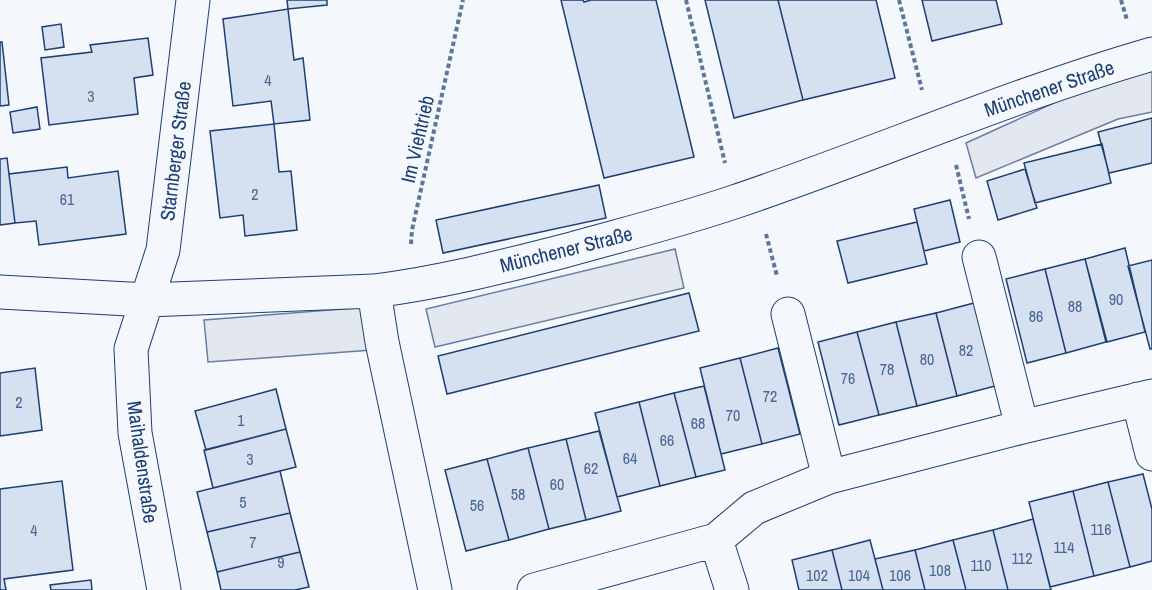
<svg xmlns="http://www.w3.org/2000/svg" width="1152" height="590" font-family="'Archivo Narrow',sans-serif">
<rect width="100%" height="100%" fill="#f4f7fb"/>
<!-- parking -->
<path fill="#e3e8f0" stroke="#687fa3" stroke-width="1.5" d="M1152,67V112L1118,119L976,178L966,143L1098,83Z
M675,249L684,288L435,347L426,309Z
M368,307L372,350L208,362L204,320Z"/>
<!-- building -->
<path fill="#d5e0f0" stroke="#1d3f73" stroke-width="1.5" d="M287,0H327V5L288,9Z
M561,0H583L584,2L591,0H656L694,157L604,178Z
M705,0H778L803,100L734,118Z
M778,0H876L895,78L803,100Z
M922,0H996L1002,24L932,41Z
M288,9L294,60L303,58L310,120L274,124L271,101L233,106L223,19Z
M61,24L64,47L45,50L42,27Z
M148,38L153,75L134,78L138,114L49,125L41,58L92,52L90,45Z
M0,42H2L9,105L0,106Z
M37,107L40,129L13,133L10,112Z
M1152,118V163L1109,173L1098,132Z
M274,124L279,172L291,171L297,230L245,236L243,215L220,218L210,131Z
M1102,144L1111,183L1035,203L1024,163Z
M7,158L15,223L0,225V159Z
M67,167L68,178L118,171L126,234L39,245L36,221L15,223L9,174Z
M1025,169L1037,208L998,220L987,181Z
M599,185L606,218L443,253L436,220Z
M950,200L960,242L924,251L914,209Z
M917,222L927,264L848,283L837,241Z
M1125,248L1145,332L1107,342L1085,259Z
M1085,259L1106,342L1066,353L1045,269Z
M1152,260V349H1150L1128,266Z
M1045,269L1066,353L1027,363L1006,279Z
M689,293L699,331L447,394L438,356Z
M974,303L995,386L957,396L936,313Z
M936,313L957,396L917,406L896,322Z
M896,322L917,406L879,415L857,332Z
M857,332L879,415L839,425L818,342Z
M778,348L800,434L762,444L740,358Z
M740,358L762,444L721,454L700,368Z
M35,368L42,430L0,436V373Z
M704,386L725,470L696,477L674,393Z
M276,389L286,429L206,450L195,411Z
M674,393L696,477L660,486L639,402Z
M639,402L660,486L617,497L595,413Z
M286,429L296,467L213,488L204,450Z
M599,431L621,511L586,520L566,439Z
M566,439L586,520L549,529L528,448Z
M528,448L549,529L509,540L487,459Z
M487,459L509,540L466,551L445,470Z
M280,471L290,513L207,532L197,492Z
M1143,474L1152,509V561L1130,567L1108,482Z
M62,481L73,570L4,579L6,590H0V489Z
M1108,482L1130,567L1094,576L1073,491Z
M1073,491L1094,576L1050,587L1029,502Z
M290,513L300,552L217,572L207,532Z
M1033,519L1051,590H1008L993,530Z
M993,530L1008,590H966L953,540Z
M870,540L883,590H842L832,550Z
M953,540L966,590H925L915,550Z
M832,550L842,590H799L792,560Z
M915,550L925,590H883L875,559Z
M300,552L309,587L295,590H221L217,572Z
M91,580L92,590H51L50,585Z"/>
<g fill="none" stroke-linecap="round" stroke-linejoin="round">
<!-- minor casing -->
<g stroke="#1d3f73" stroke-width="35">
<path id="minor" d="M979,257L1022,427
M374,291L382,342L435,590
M0,292L147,300L374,291C438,283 502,267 564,251C621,235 678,221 734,202C874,155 1010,95 1152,54
M788,314L829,477
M1138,399L1152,454
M716,540L732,590
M164,590L135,433L131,349L163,250L193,0
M534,590L716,540L754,508L829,477L1022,427L1152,396"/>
</g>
<!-- path -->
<path stroke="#5e769c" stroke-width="4" stroke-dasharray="4.5 3" stroke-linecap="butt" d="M686,0L725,163
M899,0L922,90
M1121,0L1127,20
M956,165L969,219
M766,234L777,276
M411,244L412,230L463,0"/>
<!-- minor -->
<use href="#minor" stroke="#f4f7fb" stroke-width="33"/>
</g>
<g text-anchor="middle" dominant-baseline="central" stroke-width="4.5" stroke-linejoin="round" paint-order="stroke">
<!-- number labels -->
<g font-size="16" fill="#4b6792">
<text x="268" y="80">4</text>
<text x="91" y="96">3</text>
<text x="255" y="194">2</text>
<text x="67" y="199">61</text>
<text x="1116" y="299">90</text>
<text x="1075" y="306">88</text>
<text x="1036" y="316">86</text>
<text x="966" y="350">82</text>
<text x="927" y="359">80</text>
<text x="887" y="369">78</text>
<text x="848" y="378">76</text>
<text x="770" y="396">72</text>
<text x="19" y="402">2</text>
<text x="733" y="415">70</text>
<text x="241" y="420">1</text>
<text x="698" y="423">68</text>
<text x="667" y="440">66</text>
<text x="630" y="458">64</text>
<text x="250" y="459">3</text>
<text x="591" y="468">62</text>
<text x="557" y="484">60</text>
<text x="518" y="494">58</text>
<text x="243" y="502">5</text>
<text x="477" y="505">56</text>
<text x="1101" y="529">116</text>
<text x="34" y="530">4</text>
<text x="253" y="542">7</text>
<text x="1064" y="547">114</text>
<text x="1022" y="558">112</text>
<text x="281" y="562">9</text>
<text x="981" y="565">110</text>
<text x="940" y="570">108</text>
<text x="817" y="575">102</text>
<text x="859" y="575">104</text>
<text x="900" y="575">106</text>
</g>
<!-- street labels -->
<g font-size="20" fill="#1d3f73" stroke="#f4f7fb">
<text transform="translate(1049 88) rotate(-19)">Münchener Straße</text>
<text transform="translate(417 139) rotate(-77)">Im Viehtrieb</text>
<text transform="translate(175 151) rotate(-83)">Starnberger Straße</text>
<text transform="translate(566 249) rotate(-14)">Münchener Straße</text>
<text transform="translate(143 462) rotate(82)">Maihaldenstraße</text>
</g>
</g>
</svg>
